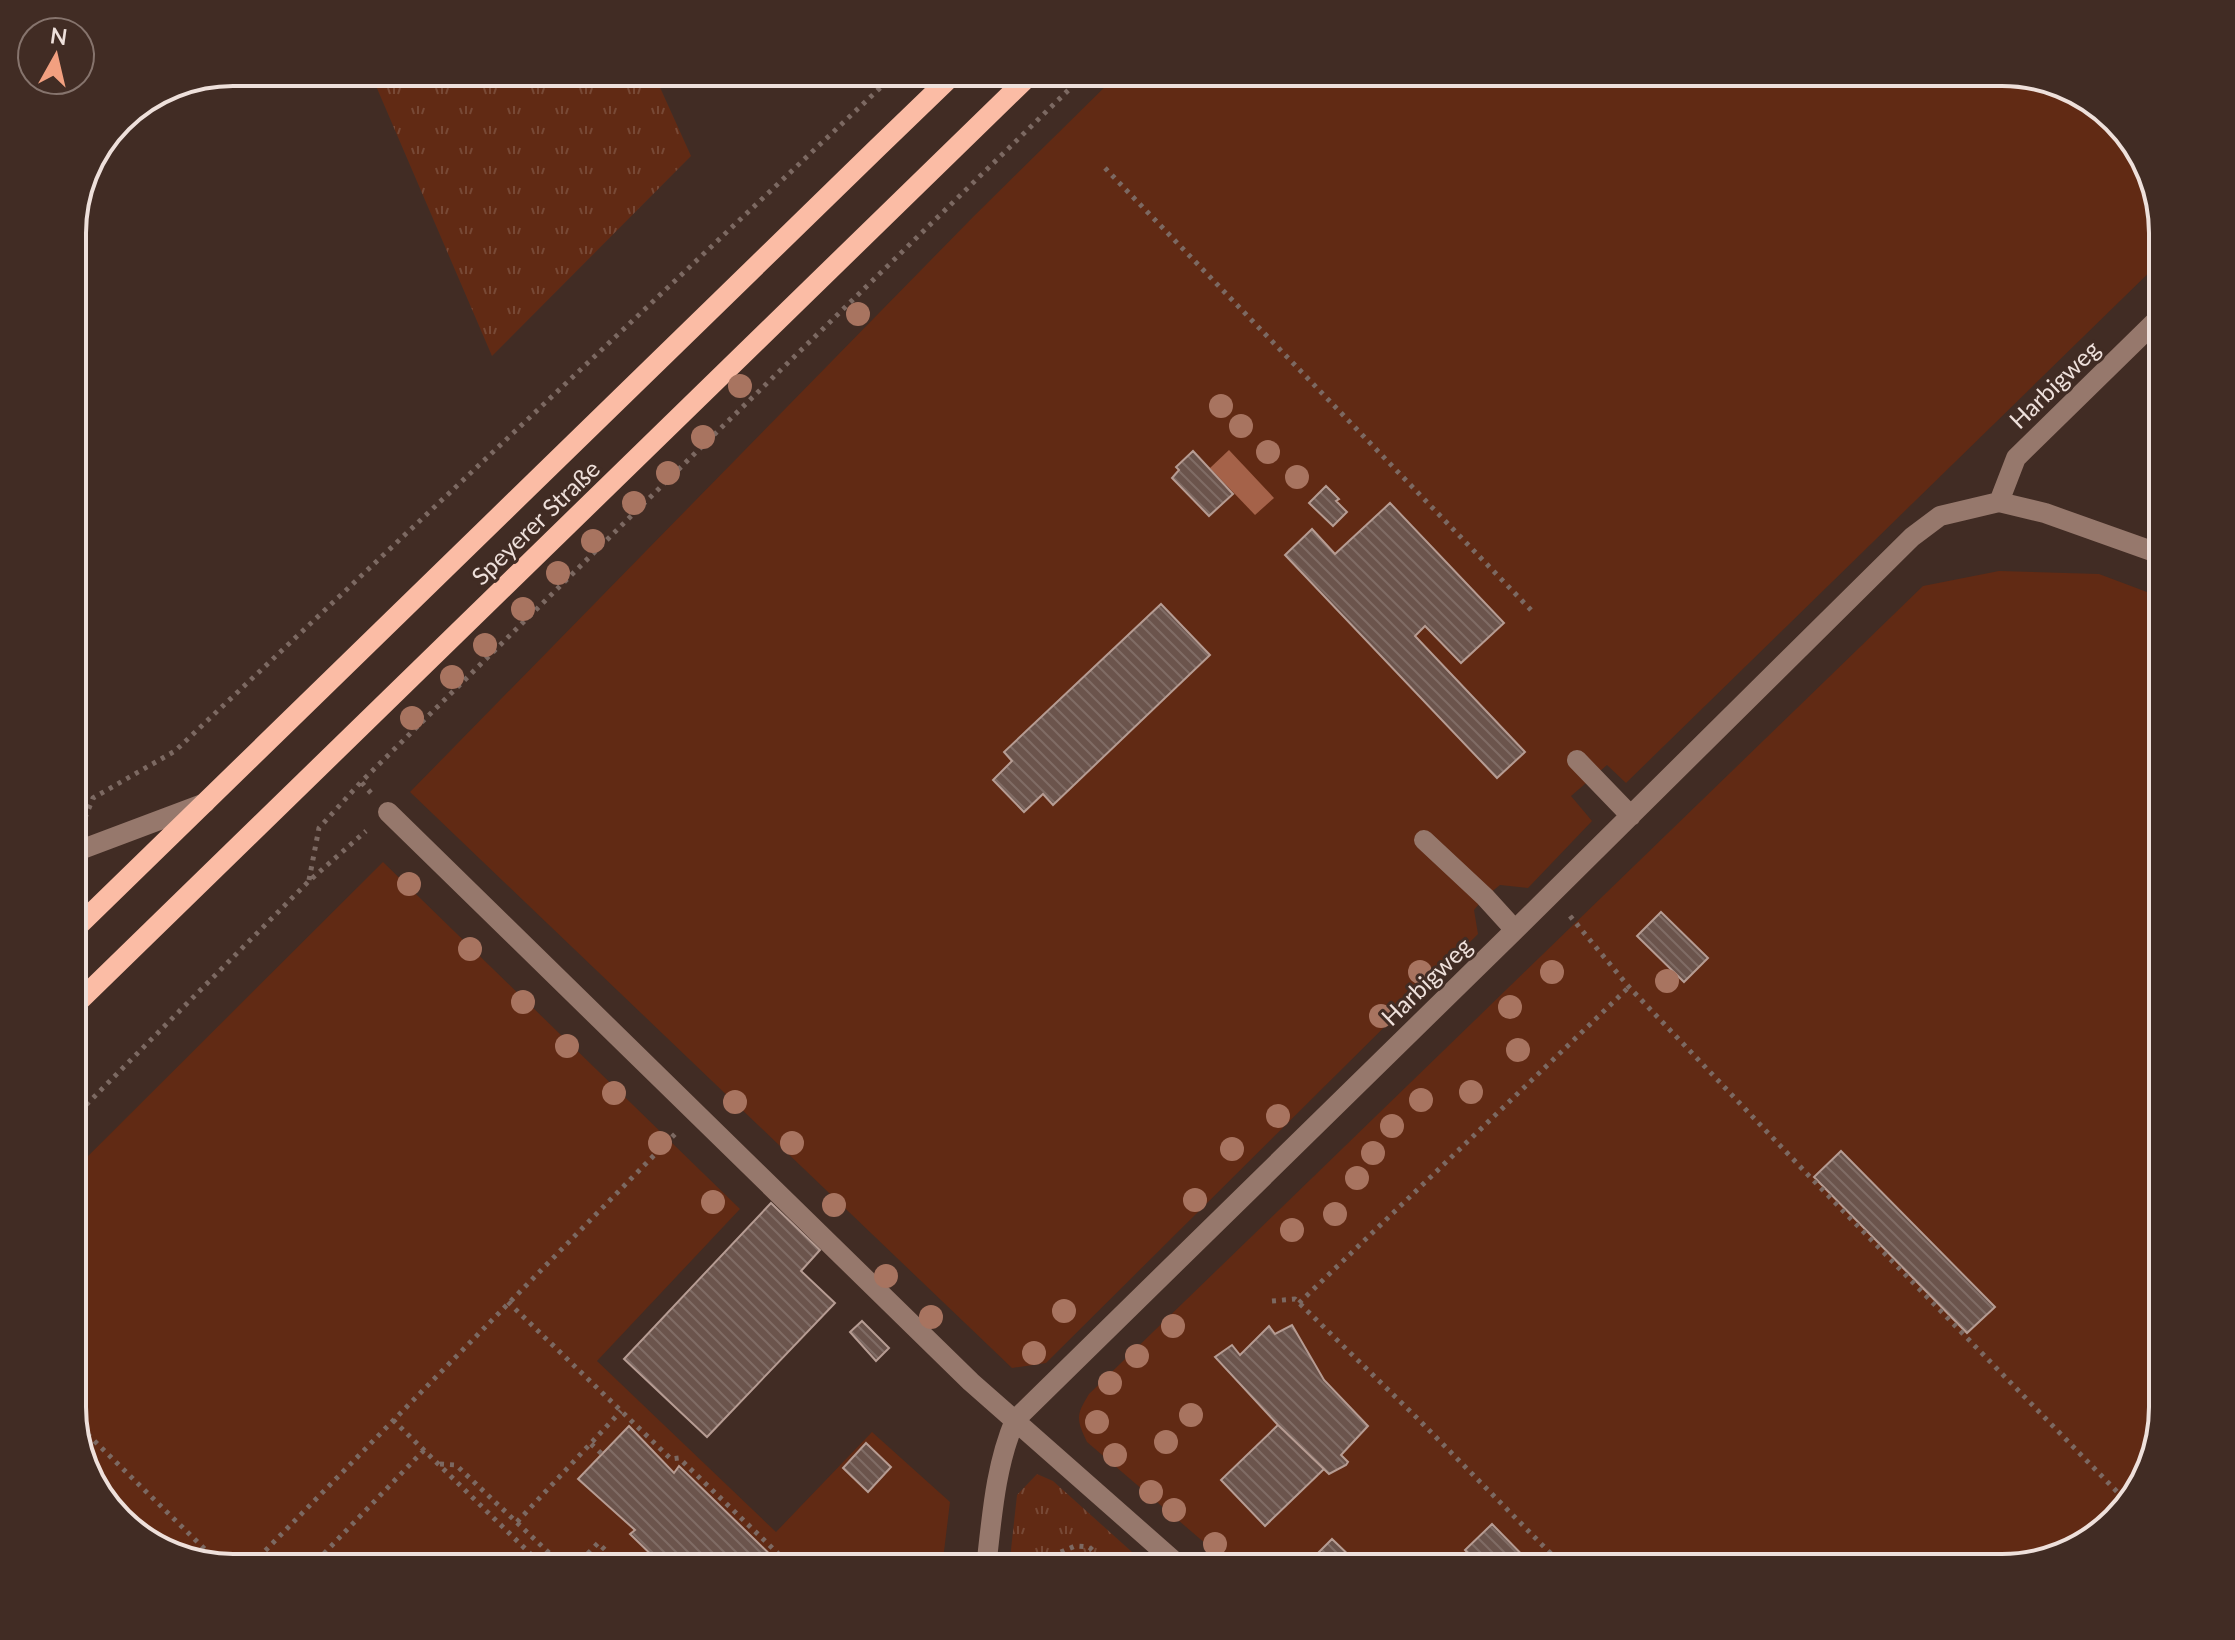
<svg xmlns="http://www.w3.org/2000/svg" width="2235" height="1640" font-family="Lato,sans-serif">
<defs>
<pattern id="grass-tufts" width="24" height="20" patternUnits="userSpaceOnUse" patternTransform="scale(2)"><rect width="24" height="20" fill="#612a14"/><path d="M3 7l-1-3M5 7V3M7 7l1-3M15 17l-1-3M17 17v-4M19 17l1-3" fill="none" stroke="#784936"/></pattern>
<pattern id="building-back-hatch" width="6" height="6" patternUnits="userSpaceOnUse" patternTransform="scale(2)"><rect width="6" height="6" fill="#6b544c"/><path d="M-1 5l2 2M0 0l6 6M5-1l2 2" fill="none" stroke="#806c65"/></pattern>
</defs>
<rect width="100%" height="100%" fill="#412c24"/>
<!-- grass -->
<path fill="url(#grass-tufts)" d="M370,72H653L691,156L492,356Z
M1037,1474L1053,1481L1132,1552L1142,1559L1161,1568H1009L1017,1495Z"/>
<!-- pitch -->
<path fill="#612a14" d="M1120,72H2003L2100,105L2146,161L2163,232V259L1626,783L1607,765L1571,796L1592,821L1528,888L1500,885L1485,897L1474,910L1478,934L1046,1363L1012,1368L410,792L973,217Z
M1999,571L2099,574L2163,598V1408L2130,1505L2074,1551L2002,1568H1234L1087,1442C1076,1419 1076,1415 1089,1394L1923,586Z
M383,862L740,1209L597,1361L776,1532L872,1432L950,1502L942,1568H232L135,1535L93,1487L72,1417V1172Z"/>
<!-- water -->
<path fill="#a56249" d="M1229,450L1274,498L1255,515L1210,468Z"/>
<!-- building -->
<path fill="url(#building-back-hatch)" stroke="#b69c93" stroke-width="2" d="M1193,451L1233,494L1209,516L1172,478L1179,470L1176,467Z
M1326,486L1339,499L1336,501L1347,512L1333,526L1309,503Z
M1390,503L1504,623L1461,663L1425,626L1415,636L1525,752L1497,778L1285,555L1312,529L1335,554Z
M1161,604L1210,655L1053,805L1043,794L1024,812L993,780L1012,761L1004,752Z
M1661,912L1708,958L1684,982L1637,936Z
M1841,1151L1995,1307L1967,1333L1814,1177Z
M771,1203L820,1250L801,1271L835,1303L707,1437L624,1359Z
M862,1321L889,1348L876,1361L850,1332Z
M1292,1325L1324,1380L1368,1426L1341,1455L1348,1462L1346,1465L1329,1474L1278,1425L1215,1357L1232,1345L1240,1355L1269,1326L1275,1334Z
M1278,1425L1324,1469L1265,1526L1221,1480Z
M629,1426L674,1473L679,1466L784,1568H665L630,1534L635,1530L578,1479Z
M866,1443L891,1467L868,1492L843,1468Z
M1492,1524L1535,1568H1482L1465,1550Z
M1332,1539L1356,1562L1350,1568H1307L1305,1566Z"/>
<g fill="none" stroke-linecap="round" stroke-linejoin="round">
<!-- path -->
<path stroke="#7c6962" stroke-width="5" stroke-dasharray="4 6" stroke-linecap="butt" d="M1105,168L1531,610
M371,793L361,782L685,463L1087,72
M85,818L93,798L175,751L897,72
M309,880L319,828L361,782
M1570,916L1629,987L1811,1178L2130,1505
M72,1119L309,881L366,831
M1272,1301L1295,1299L1415,1416L1565,1568
M508,1302L671,1459L679,1458L793,1568
M1299,1303L1629,987
M73,1420L220,1564
M393,1420L545,1568
M591,1444L602,1454
M440,1464L456,1465L565,1568
M517,1522L621,1411
M257,1568L260,1556L677,1132
M310,1568L424,1450
M574,1568L598,1543L624,1568
M817,1568L831,1563
M1024,1568L1075,1546L1089,1547L1102,1558
M1101,1568L1102,1558L1117,1568"/>
<!-- minor -->
<path stroke="#96786c" stroke-width="20" d="M1999,502L2016,458L2163,314
M1577,760L1631,816
M388,812L971,1382L1182,1568
M1424,840L1485,897L1515,930
M72,853L205,803
M986,1568C992,1517 995,1467 1015,1420L1515,930L1912,537L1940,516L1999,502L2045,513L2163,555"/>
<!-- major -->
<path stroke="#fbbca5" stroke-width="20" d="M72,932C367,645 660,357 956,72
M72,1008L1033,72"/>
</g>
<!-- trees -->
<g fill="#a87460">
<circle cx="858" cy="314" r="12"/>
<circle cx="740" cy="386" r="12"/>
<circle cx="1221" cy="406" r="12"/>
<circle cx="1241" cy="426" r="12"/>
<circle cx="703" cy="437" r="12"/>
<circle cx="1268" cy="452" r="12"/>
<circle cx="668" cy="473" r="12"/>
<circle cx="1297" cy="477" r="12"/>
<circle cx="634" cy="503" r="12"/>
<circle cx="593" cy="541" r="12"/>
<circle cx="558" cy="573" r="12"/>
<circle cx="523" cy="609" r="12"/>
<circle cx="485" cy="645" r="12"/>
<circle cx="452" cy="677" r="12"/>
<circle cx="412" cy="718" r="12"/>
<circle cx="409" cy="884" r="12"/>
<circle cx="470" cy="949" r="12"/>
<circle cx="1420" cy="972" r="12"/>
<circle cx="1552" cy="972" r="12"/>
<circle cx="1667" cy="981" r="12"/>
<circle cx="523" cy="1002" r="12"/>
<circle cx="1510" cy="1007" r="12"/>
<circle cx="1381" cy="1016" r="12"/>
<circle cx="567" cy="1046" r="12"/>
<circle cx="1518" cy="1050" r="12"/>
<circle cx="1471" cy="1092" r="12"/>
<circle cx="614" cy="1093" r="12"/>
<circle cx="1421" cy="1100" r="12"/>
<circle cx="735" cy="1102" r="12"/>
<circle cx="1278" cy="1116" r="12"/>
<circle cx="1392" cy="1126" r="12"/>
<circle cx="660" cy="1143" r="12"/>
<circle cx="792" cy="1143" r="12"/>
<circle cx="1232" cy="1149" r="12"/>
<circle cx="1373" cy="1153" r="12"/>
<circle cx="1357" cy="1178" r="12"/>
<circle cx="1195" cy="1200" r="12"/>
<circle cx="713" cy="1202" r="12"/>
<circle cx="834" cy="1205" r="12"/>
<circle cx="1335" cy="1214" r="12"/>
<circle cx="1292" cy="1230" r="12"/>
<circle cx="886" cy="1276" r="12"/>
<circle cx="1064" cy="1311" r="12"/>
<circle cx="931" cy="1317" r="12"/>
<circle cx="1173" cy="1326" r="12"/>
<circle cx="1034" cy="1353" r="12"/>
<circle cx="1137" cy="1356" r="12"/>
<circle cx="1110" cy="1383" r="12"/>
<circle cx="1191" cy="1415" r="12"/>
<circle cx="1097" cy="1422" r="12"/>
<circle cx="1166" cy="1442" r="12"/>
<circle cx="1115" cy="1455" r="12"/>
<circle cx="1151" cy="1492" r="12"/>
<circle cx="1174" cy="1510" r="12"/>
<circle cx="1215" cy="1544" r="12"/>
</g>
<g text-anchor="middle" dominant-baseline="central" stroke-width="6" stroke-linejoin="round" paint-order="stroke">
<!-- street labels -->
<g font-size="24" fill="#eee0db" stroke="#412c24">
<text transform="translate(2054 384) rotate(-44)">Harbigweg</text>
<text transform="translate(535 522) rotate(-44)">Speyerer Straße</text>
<text transform="translate(1426 981) rotate(-44)">Harbigweg</text>
</g>
</g>
<!-- crop -->
<path d="M0 0H2235V1640H0ZM233 86H2002A147 147 0 0 1 2149 233V1407A147 147 0 0 1 2002 1554H233A147 147 0 0 1 86 1407V233A147 147 0 0 1 233 86Z" fill="#412c24" fill-rule="evenodd"/>
<path fill="none" stroke="#eee0db" stroke-width="4" d="M233 86H2002A147 147 0 0 1 2149 233V1407A147 147 0 0 1 2002 1554H233A147 147 0 0 1 86 1407V233A147 147 0 0 1 233 86Z"/>
<!-- north arrow -->
<g transform="translate(56 56) rotate(8)"><circle r="38" fill="#412c24" stroke="#86746d" stroke-width="2"/>
<path d="M0-6L14 30L0 20L-14 30Z" fill="#f2a080"/>
<text y="-12" font-size="22" font-weight="bold" text-anchor="middle" fill="#eee0db">N</text>
</g>
</svg>
